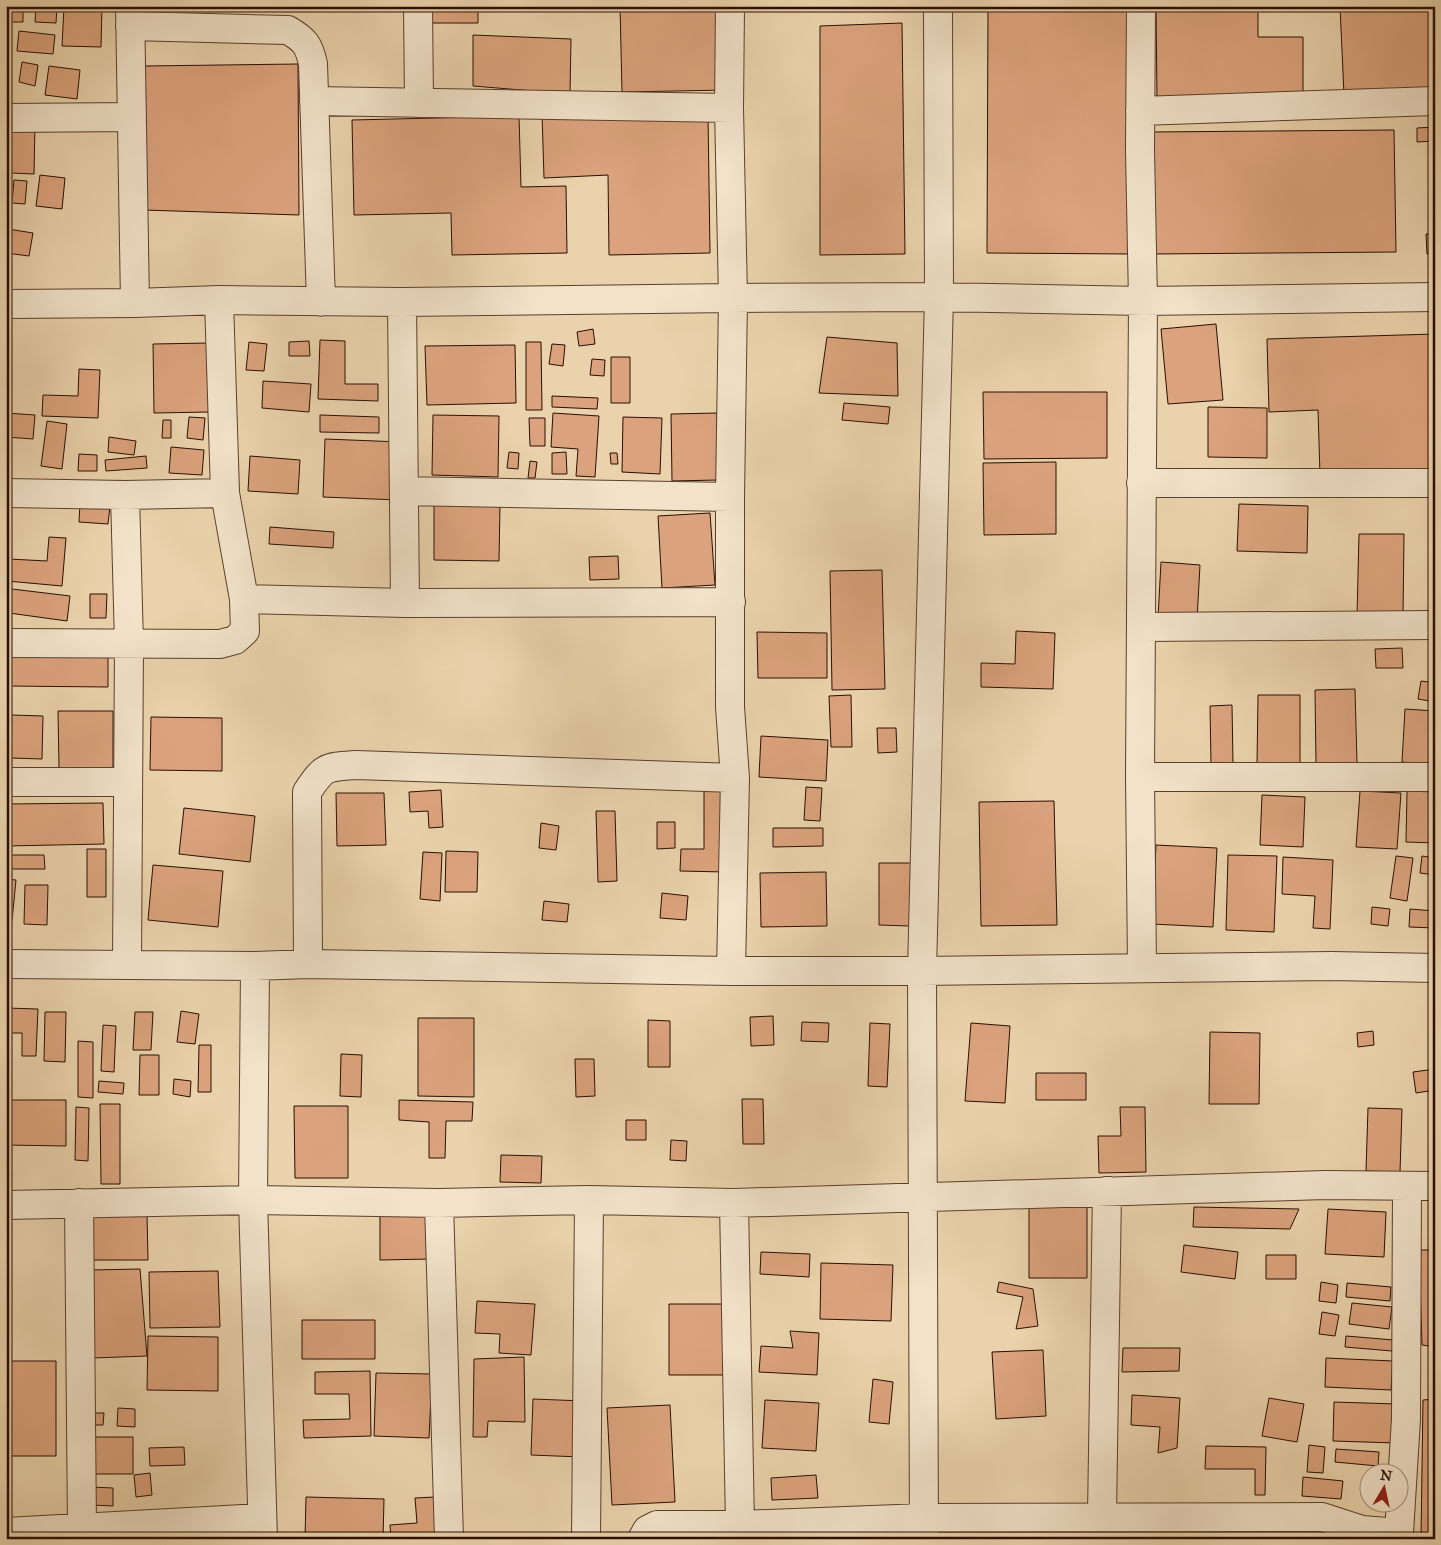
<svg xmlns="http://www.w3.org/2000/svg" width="1441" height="1545" font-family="'IM FELL Great Primer',serif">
<rect width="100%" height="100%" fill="#ead3ac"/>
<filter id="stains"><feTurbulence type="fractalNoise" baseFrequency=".004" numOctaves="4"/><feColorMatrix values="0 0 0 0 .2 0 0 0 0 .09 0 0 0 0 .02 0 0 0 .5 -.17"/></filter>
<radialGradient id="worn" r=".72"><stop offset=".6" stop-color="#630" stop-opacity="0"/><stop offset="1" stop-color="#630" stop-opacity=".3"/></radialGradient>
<!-- building -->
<path fill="#dba37d" stroke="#2a0e03" d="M9,6H23V22H9Z
M36,6H57L56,23L35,22Z
M64,6H102L101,47L62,46Z
M430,6H478V23H430Z
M620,6H725L727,90L622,92Z
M988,6H1133V254L987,253Z
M1156,6H1258V37H1303V97L1157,99Z
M1340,6H1435V91L1344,95Z
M902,23L905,254L820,255V26Z
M19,31L55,35L53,54L17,51Z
M473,35L571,39L570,94L473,86Z
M22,62L38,65L35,86L19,82Z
M298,64L299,215L144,210L145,66Z
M49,66L80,70L77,99L45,95Z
M542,113L708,115L710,253L609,255L608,175L544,178Z
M519,116L521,187L566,186L567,253L452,255L451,213L354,215L352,120Z
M11,124H35L34,174L11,173Z
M1435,127V141L1417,142V128Z
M1394,130L1396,252L1152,254L1150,132Z
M40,175L65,178L62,209L36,206Z
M14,180L27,181L25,204L12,203Z
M8,229L33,233L29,256L6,253Z
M1426,234H1435V254H1427Z
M1216,324L1223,400L1168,404L1161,329Z
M593,329L595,344L579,346L577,332Z
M1435,334V471L1320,475L1318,410L1269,412L1267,339Z
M827,337L897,343L898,396L819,393Z
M320,340L345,341V384H378V401L318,399Z
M309,341L310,356H289V342Z
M249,342L267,344L264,371L246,370Z
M526,342H541L542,410H526Z
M209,343V412L154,413L153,344Z
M552,344L565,345L563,366L549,364Z
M515,345L516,403L427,405L425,346Z
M611,357H630V403H611Z
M592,359L605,360L604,376L590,375Z
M79,369L100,370L98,418L42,416L43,395L78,396Z
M263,381L311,384L309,412L262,408Z
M983,392H1107V458L984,459Z
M552,396L598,398L597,409L552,407Z
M844,403L890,407L888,424L842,420Z
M1208,407L1267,408V458L1208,457Z
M6,413L35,415L33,439L6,437Z
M553,413L599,416L595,477L576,476L578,449L551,447Z
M717,413L718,480L672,481L671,414Z
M320,415L379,417V433L320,432Z
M433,415L499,416L498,477L432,475Z
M189,417L205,418L203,440L187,438Z
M623,417L662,418L660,474L622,472Z
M529,418H545V446H530Z
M163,420H171V438H162Z
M47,421L67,424L62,469L41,466Z
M109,437L136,441L134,455L108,452Z
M325,439L401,442L398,500L323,497Z
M171,447L204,450L202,475L169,473Z
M509,452L519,453L518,469L507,468Z
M566,452L567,474H552V453Z
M610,453H617L618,464H611Z
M79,454L97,455V471H78Z
M146,456L147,468L106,471L105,460Z
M250,456L300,460L298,494L248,491Z
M530,461L537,462L535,478H528Z
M1056,462V534L984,535L983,463Z
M80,503L110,506L108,524L79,522Z
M434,504L500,505L499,561L434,560Z
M1239,504L1308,506L1307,553L1237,551Z
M710,513L715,585L662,588L658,516Z
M270,527L334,532L333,548L269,544Z
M1359,534H1404L1403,617L1357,616Z
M49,537L66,538L62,586L7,581L9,559L47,561Z
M618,556L619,579L590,580L589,557Z
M1161,562L1200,565L1197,620L1158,618Z
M882,570L885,689L832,690L830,571Z
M12,589L70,596L67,621L9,613Z
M90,594H107L106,618H90Z
M1016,631L1055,633L1053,689L981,687V663L1015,664Z
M757,632L827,633V678H758Z
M1402,648L1403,668H1376L1375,649Z
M8,654L108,655V687L8,686Z
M1421,681L1435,683V702L1418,699Z
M1355,689L1357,763H1316L1315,690Z
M851,695L852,747H831L829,696Z
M1258,695H1300V765L1257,764Z
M1232,705L1233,763L1211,764L1210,706Z
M1405,709L1435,711V765L1402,762Z
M58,711H113V768H59Z
M12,715L43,716L42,759L11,758Z
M151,717L222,718V771L150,770Z
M877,728H896L897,752L878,753Z
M761,736L828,740L826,781L759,777Z
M806,787L822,788L820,821L804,820Z
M704,789H726L725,872L680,871L681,849H704Z
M441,790L443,827L429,828L428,811L410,812L409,792Z
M1360,791L1401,793L1397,849L1356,847Z
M1407,791L1435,792V843L1406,842Z
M336,793H384L386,845L337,846Z
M1262,795L1305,797L1303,847L1260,845Z
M1054,801L1057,925L981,926L979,802Z
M103,803L104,844L6,846V804Z
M184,808L255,816L250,862L179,854Z
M596,811H615L617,881L598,882Z
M657,822H675V848L657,849Z
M541,823L559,826L556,850L539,848Z
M773,828H823V846L773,847Z
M1156,845L1217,848L1213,927L1152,924Z
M87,849H106V897H87Z
M446,851L478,852L477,892H445Z
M423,852L442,853L440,901L420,899Z
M6,855H44L45,869H6Z
M1228,855L1277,856L1274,932L1226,930Z
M1396,856L1413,858L1407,901L1390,898Z
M1422,856L1435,858V875L1420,873Z
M1283,857L1333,860L1330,929L1313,928L1315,896L1282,894Z
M879,863H911L910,926L879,925Z
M153,865L223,871L218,927L148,920Z
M826,872L827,926L761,927L760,873Z
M6,879L16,880L12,921L6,920Z
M25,885H48L47,925L24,924Z
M662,893L688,896L686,920L660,918Z
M544,901L569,904L567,922L542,920Z
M1372,907L1390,909L1388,926L1371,924Z
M1410,909L1435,911V928L1409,927Z
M6,1008L38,1009L36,1056H22V1033H6Z
M181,1011L199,1014L195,1044L177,1042Z
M45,1012H66L65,1062L44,1061Z
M135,1012H153L151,1050H133Z
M773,1016L774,1045L751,1046L750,1017Z
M418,1018H474V1097L418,1096Z
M648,1020L670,1021V1067H648Z
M802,1022L829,1023L828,1042L801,1041Z
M870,1023L890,1024L887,1087L868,1086Z
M971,1023L1010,1026L1005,1103L965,1101Z
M103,1025L116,1026L114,1072L101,1071Z
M1373,1031L1374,1045L1358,1047L1357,1033Z
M1210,1032L1260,1033L1259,1104H1209Z
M78,1041L93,1042V1098L78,1097Z
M199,1045H211V1092H198Z
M341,1054L362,1055L361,1097L340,1096Z
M140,1055H159V1095H139Z
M575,1059H594L595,1096L576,1097Z
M1435,1069V1090L1416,1093L1413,1072Z
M1036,1073H1086V1100H1036Z
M174,1079L191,1081L190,1097L173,1094Z
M99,1081L124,1083L123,1094L98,1092Z
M742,1099H763L764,1144H743Z
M6,1100H66V1146L6,1145Z
M399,1100L473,1102L472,1121H446L445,1158H429V1122L399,1120Z
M100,1104H120V1184H101Z
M294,1106H348V1178H295Z
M76,1107L89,1108L88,1161L75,1160Z
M1120,1107H1145L1146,1172L1099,1173L1098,1136H1121Z
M1368,1108L1402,1109L1400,1172L1366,1171Z
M626,1120H646V1140H626Z
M671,1140L687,1141L686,1161L670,1160Z
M501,1155L542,1156L541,1183L500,1182Z
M6,1173H12L11,1188L6,1187Z
M1029,1207H1087V1278H1029Z
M1194,1207L1299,1209L1290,1229L1193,1227Z
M1328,1209L1386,1212L1384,1257L1325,1254Z
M429,1213L431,1259L380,1260V1214Z
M147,1215L148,1260H90L89,1216Z
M1184,1245L1238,1252L1235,1279L1181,1272Z
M1419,1250H1435V1347L1422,1345Z
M761,1252L810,1254L809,1277L760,1274Z
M1266,1255H1296V1279H1266Z
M821,1263L893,1265L891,1321L820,1319Z
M140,1269L147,1356L93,1358L91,1270Z
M218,1271L220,1327L150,1328L149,1272Z
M999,1282L1033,1289L1038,1326L1016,1329L1023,1297L997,1292Z
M1321,1282L1338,1285L1336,1303L1319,1301Z
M1347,1283L1391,1287L1390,1301L1346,1297Z
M477,1301L535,1304L531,1355L499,1353L500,1334L475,1333Z
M1352,1303L1392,1307L1389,1329L1349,1324Z
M669,1304H727V1375H669Z
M1322,1312L1339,1315L1335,1336L1319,1334Z
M302,1320H375V1359H302Z
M790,1331L819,1333L817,1375L759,1372L761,1346L793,1348Z
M148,1336L218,1337V1391L147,1390Z
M1346,1336L1394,1340L1392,1351L1345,1347Z
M1123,1348H1180L1179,1371L1122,1372Z
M1043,1350L1046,1416L996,1419L992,1352Z
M524,1357L525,1422L488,1421L487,1437H473L474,1359Z
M1326,1358L1393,1361L1391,1390L1325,1387Z
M6,1361H56V1456H6Z
M370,1371L371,1436L304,1438L303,1420L350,1419L349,1394H315V1372Z
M376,1373L432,1374L429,1438L374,1436Z
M873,1379L893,1382L889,1424L869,1422Z
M1132,1395L1180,1398L1177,1448L1158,1453L1160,1427L1131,1425Z
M1269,1398L1304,1404L1297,1442L1262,1436Z
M533,1399L584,1401L581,1457L531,1455Z
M1435,1399V1539H1421L1423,1400Z
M765,1400L819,1403L816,1451L762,1448Z
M1334,1402L1397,1404L1396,1443L1333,1441Z
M670,1405L675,1502L612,1505L607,1408Z
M118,1408L135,1409V1427L117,1426Z
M88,1413H104L103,1425H87Z
M89,1437H133V1474H89Z
M1309,1445L1325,1447L1323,1473L1307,1472Z
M1206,1446L1266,1447L1265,1495H1255V1469H1205Z
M184,1447L185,1465L150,1466L149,1448Z
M1336,1449L1379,1452L1378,1466L1335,1462Z
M150,1473L152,1495L136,1497L134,1475Z
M816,1475L818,1498L772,1500L771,1478Z
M1303,1477L1343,1481L1341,1499L1302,1496Z
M91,1487L113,1488V1506L91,1505Z
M306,1497L384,1499L383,1539H305Z
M435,1497L438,1539H391L390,1525L417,1523L415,1498Z
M979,1536H1035V1539H979Z"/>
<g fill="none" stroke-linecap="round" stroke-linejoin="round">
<!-- minor casing -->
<g stroke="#5a3f2d" stroke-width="30">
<path id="minor" d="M130,6L135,303
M418,6L419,103
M730,6L729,108L733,298L730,497V707L735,778L731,971
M1141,6L1140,150L1143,301L1140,777L1142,967
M130,26L288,30C305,40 309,45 313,64L321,302
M314,101L729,108
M1140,111L1435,101
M6,118L132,117
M402,302L405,603
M6,304L135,303L219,300L402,302L733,298L939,297L1143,301L1435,297
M1141,483H1435
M404,491L730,497
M6,493L125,495L225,493
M125,495L129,643L127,965
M244,599L405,603L731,602
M1142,627L1435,625
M6,643L220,644L235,640L245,631L244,599L225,493L219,300
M1140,777H1435
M6,782H128
M6,964L255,966L308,964L731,971H922L1332,966L1435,968
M308,964L307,792C324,766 326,767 356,765L735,778
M255,966L253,1200L263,1539
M79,1203L82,1528
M439,1203L449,1539
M734,1203L740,1525
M6,1205L253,1200L439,1203L589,1200L734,1203L1325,1185L1435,1186
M1102,1516L1107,1191
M6,1532L262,1518
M586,1539L589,1200
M642,1539L647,1530L657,1525H740L923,1518L1322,1517L1362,1530L1399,1533
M924,1539L922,971L939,297L938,6
M1400,1539L1399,1533L1406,1419L1407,1186"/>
</g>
<!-- minor -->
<use href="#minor" stroke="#f1e2c9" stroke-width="28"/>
</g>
<!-- margin -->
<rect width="1441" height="1545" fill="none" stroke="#ead3ac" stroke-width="25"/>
<rect x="8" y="8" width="1426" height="1530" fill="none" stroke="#2a0e03" stroke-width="2.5"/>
<rect x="12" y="12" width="1416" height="1520" fill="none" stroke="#2a0e03"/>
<!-- north arrow -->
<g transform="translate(1384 1488) rotate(9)"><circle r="24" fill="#f1e2c9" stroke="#a18d7a"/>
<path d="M0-4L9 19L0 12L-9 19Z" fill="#8f2418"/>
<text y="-8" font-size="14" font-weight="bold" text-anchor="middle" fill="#2a0e03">N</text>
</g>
<rect width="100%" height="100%" filter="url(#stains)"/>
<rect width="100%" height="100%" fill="url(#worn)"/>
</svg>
